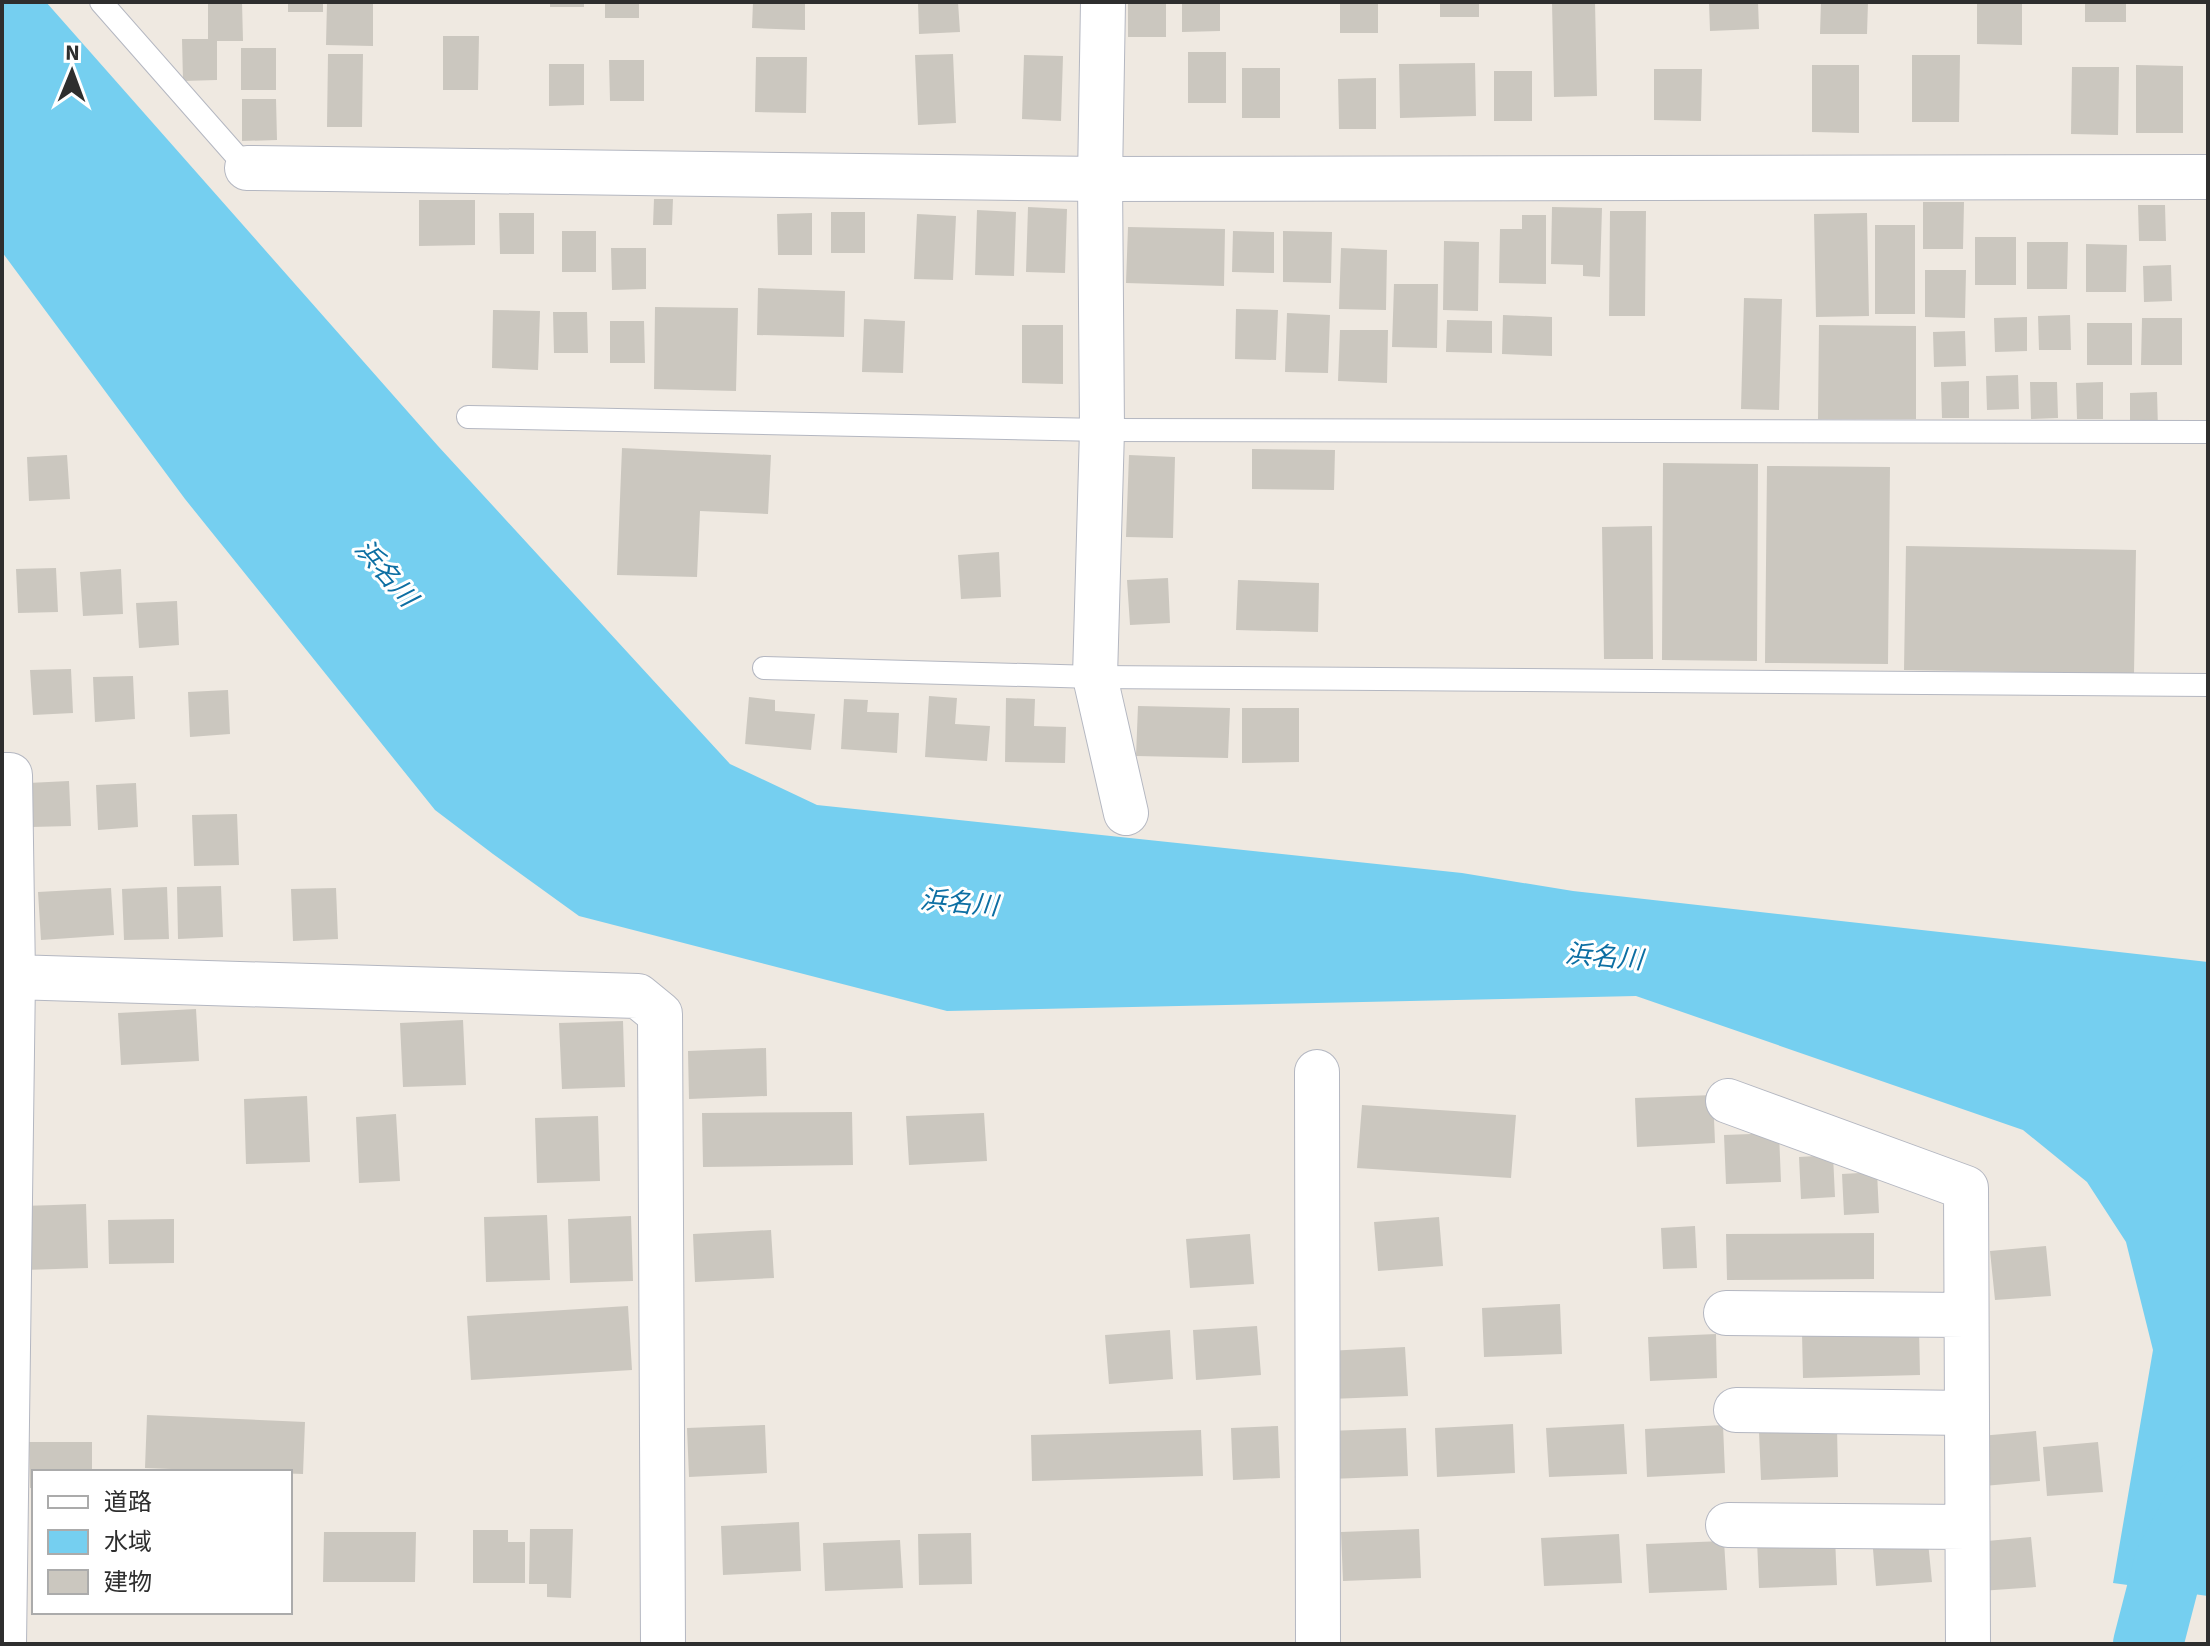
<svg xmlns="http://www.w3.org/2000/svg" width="2210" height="1646" font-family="'Source Sans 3','Noto Sans JP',sans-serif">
<rect width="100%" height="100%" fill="#efe9e1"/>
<!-- water -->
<path fill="#75cff0" d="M2,2H46L438,446L730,764L817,805L1462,873L1573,891L2208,962V1596L2113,1583L2153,1350L2126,1242L2087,1182L2023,1130L1636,996L947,1011L579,916L493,854L435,810L185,499L2,252Z"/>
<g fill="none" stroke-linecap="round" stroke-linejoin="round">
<!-- river -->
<path stroke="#75cff0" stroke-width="70" d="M2148,1644L2169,1563L2208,1490"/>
</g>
<!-- building -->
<path fill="#cbc7bf" d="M208,2H242L243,41H217V80L183,81L182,39H208Z
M288,2H323V12H288Z
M327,2H373V46L326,45Z
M550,2H584V7H550Z
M605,2H639V18H605Z
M753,2H805V30L752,28Z
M918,2H958L960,32L919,34Z
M1128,2H1166V37H1128Z
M1182,2H1220V31L1182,32Z
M1340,2H1378V33H1340Z
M1440,2H1479V17H1440Z
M1552,2H1595L1597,96L1554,97Z
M1709,2H1758L1759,29L1710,31Z
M1821,2H1868L1867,34H1820Z
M1977,2H2022V45L1977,44Z
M2085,2H2126V22H2085Z
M443,36H479L478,90H443Z
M241,48H276V90H241Z
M1188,52H1226V103H1188Z
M328,54H363L362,127H327Z
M953,54L956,123L918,125L915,55Z
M1024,55L1063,56L1061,121L1022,119Z
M1912,55H1960L1959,122H1912Z
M756,57H807L806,113L755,112Z
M609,60H644V101H610Z
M1475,63L1476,116L1400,118L1399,64Z
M549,64H584V105L549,106Z
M1812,65H1859V133L1812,132Z
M2136,65L2183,66V133H2136Z
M2072,67H2119L2118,135L2071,134Z
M1242,68H1280V118H1242Z
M1654,69H1702L1701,121L1654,120Z
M1494,71H1532V121H1494Z
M1376,78V129H1339L1338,79Z
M242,99H276L277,140L242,141Z
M654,199H673L672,225H653Z
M419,200H475V245L419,246Z
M1923,202H1964L1963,249H1923Z
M2138,205H2165L2166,241H2139Z
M1028,207L1067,209L1065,273L1026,272Z
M1552,207L1602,208L1600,277L1583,276V265L1551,264Z
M977,210L1016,212L1014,276L975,275Z
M1610,211H1646L1645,316H1609Z
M831,212H865V253H831Z
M499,213H534V254H500Z
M812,213V255H778L777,214Z
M1867,213L1869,316L1816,317L1814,214Z
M917,214L956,216L953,280L914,279Z
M1522,215H1546V284L1499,283L1500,229H1522Z
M1875,225H1915V314H1875Z
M1128,227L1225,229L1224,286L1126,283Z
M562,231H596V272H562Z
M1233,231L1274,232V273L1232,272Z
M1283,231L1332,232L1331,283L1283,282Z
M1975,237H2016V285H1975Z
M1444,241L1479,242L1478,311L1443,310Z
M2027,242H2068L2067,289H2027Z
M2086,244L2127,245L2126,292H2086Z
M611,248H646V289L612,290Z
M1341,248L1387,250L1386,310L1339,309Z
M2171,265L2172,301L2144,302L2143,266Z
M1925,270H1966L1965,318L1925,317Z
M1394,284H1438L1437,348L1392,347Z
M758,288L845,291L844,337L757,335Z
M1744,298L1782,299L1779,410L1741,409Z
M655,307L738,308L736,391L654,389Z
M1236,309L1278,310L1276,360L1235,359Z
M493,310L540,311L538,370L492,368Z
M553,312H587L588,353H554Z
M1287,313L1330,315L1328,373L1285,372Z
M1503,315L1552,317V356L1502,354Z
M2070,315L2071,350H2039L2038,316Z
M2027,317V351L1995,352L1994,318Z
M2142,318H2182V365H2141Z
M864,319L905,321L903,373L862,372Z
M1447,320L1492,321V353L1446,352Z
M610,321H644L645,363H610Z
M2087,323H2132V365H2087Z
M1022,325H1063V384L1022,383Z
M1819,325L1916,326V419H1818Z
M1340,330H1388L1387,383L1338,381Z
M1965,331L1966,366L1934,367L1933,332Z
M2018,375L2019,409L1987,410L1986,376Z
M1969,381V418H1942L1941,382Z
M2030,382H2057L2058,418L2031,419Z
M2103,382V419H2077L2076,383Z
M2157,392L2158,429H2130V393Z
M622,448L771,455L768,514L700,511L697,577L617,575Z
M1252,449L1335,450L1334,490L1252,489Z
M67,455L70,499L29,501L27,457Z
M1129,455L1175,457L1173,538L1126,537Z
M1663,463L1758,464L1757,661L1662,660Z
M1767,466L1890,467L1888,664L1765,663Z
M1652,526L1653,659H1604L1602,527Z
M1906,546L2136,550L2134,674L1904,670Z
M999,552L1001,597L961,599L958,555Z
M56,568L58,612L18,613L16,569Z
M121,569L123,614L83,616L80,572Z
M1168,578L1170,623L1130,625L1127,580Z
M1238,580L1319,583L1318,632L1236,630Z
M177,601L179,645L139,648L136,603Z
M71,669L73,713L33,715L30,670Z
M133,676L135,719L95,722L93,677Z
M228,690L230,734L190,737L188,692Z
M929,696L957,698L955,724L990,726L987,761L925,757Z
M749,697L775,700V711L815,714L811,750L745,744Z
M1006,698L1035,699L1034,726L1066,727L1065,763L1005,762Z
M844,699L868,700L867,712L899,713L897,753L841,749Z
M1138,706L1230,708L1228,758L1136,756Z
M1242,708H1299V762L1242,763Z
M69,781L71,826L31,827L28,783Z
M136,783L138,827L98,830L96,785Z
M237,814L239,865L194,866L192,815Z
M221,886L223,937L178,939L177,887Z
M167,887L169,939L124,940L122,889Z
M111,888L114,935L41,940L38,892Z
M336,888L338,939L293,941L291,889Z
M196,1009L199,1061L121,1065L118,1013Z
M463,1020L466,1085L403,1087L400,1023Z
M623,1021L625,1087L562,1089L559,1023Z
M766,1048L767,1096L689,1099L688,1051Z
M1713,1095L1715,1143L1637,1147L1635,1098Z
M307,1096L310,1162L246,1164L244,1099Z
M1362,1105L1516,1115L1511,1178L1357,1168Z
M852,1112L853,1165L703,1167L702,1113Z
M984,1113L987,1161L909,1165L906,1116Z
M396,1114L400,1181L359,1183L356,1117Z
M598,1116L600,1181L537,1183L535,1118Z
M1779,1133L1781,1182L1726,1184L1724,1135Z
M1833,1155L1835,1197L1801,1199L1799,1157Z
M1877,1172L1879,1213L1844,1215L1842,1174Z
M86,1204L88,1268L24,1270L22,1206Z
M547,1215L550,1280L486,1282L484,1217Z
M631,1216L633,1281L570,1283L568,1219Z
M1439,1217L1443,1266L1378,1271L1374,1222Z
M174,1219V1263L109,1264L108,1220Z
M1695,1226L1697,1268L1663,1269L1661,1228Z
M771,1230L774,1278L695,1282L693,1234Z
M1874,1233V1279L1727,1280L1726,1234Z
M1250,1234L1254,1284L1190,1288L1186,1239Z
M2046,1246L2051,1296L1995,1300L1990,1251Z
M1560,1304L1562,1354L1484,1357L1482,1308Z
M628,1306L632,1370L471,1380L467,1316Z
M1257,1326L1261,1375L1196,1380L1193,1330Z
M1919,1329L1920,1375L1803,1378L1802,1333Z
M1170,1330L1173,1379L1109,1384L1105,1335Z
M1716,1334L1717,1378L1650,1381L1648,1337Z
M1405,1347L1408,1396L1330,1399L1327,1351Z
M147,1415L305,1422L303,1474L145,1468Z
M1513,1424L1515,1473L1437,1477L1435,1428Z
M1624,1424L1627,1474L1549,1477L1546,1428Z
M765,1425L767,1473L689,1477L687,1428Z
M1723,1425L1725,1473L1647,1477L1645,1429Z
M1278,1426L1280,1478L1233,1480L1231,1428Z
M1406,1428L1408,1476L1330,1479L1328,1431Z
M1837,1428L1838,1477L1761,1480L1759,1432Z
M1201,1430L1203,1476L1032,1481L1031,1435Z
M2036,1431L2040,1481L1984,1486L1980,1436Z
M29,1442H92V1472H34V1488H30Z
M2098,1442L2103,1492L2047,1496L2043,1447Z
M799,1522L801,1571L723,1575L721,1526Z
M530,1529H573L571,1598L547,1597V1584H529Z
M1419,1529L1421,1578L1343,1581L1341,1532Z
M473,1530H508V1542H525V1583H473Z
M324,1532H416L415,1582H323Z
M1927,1532L1932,1582L1876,1586L1872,1537Z
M971,1533L972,1584L919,1585L918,1534Z
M1619,1534L1622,1583L1544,1586L1541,1538Z
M1835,1537L1837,1585L1759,1588L1757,1540Z
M2031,1537L2036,1587L1980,1591L1976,1542Z
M900,1540L903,1588L825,1591L823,1543Z
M1724,1541L1727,1590L1649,1593L1646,1544Z"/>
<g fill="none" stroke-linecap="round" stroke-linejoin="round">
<!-- service casing -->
<g stroke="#b4b7c1" stroke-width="24">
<path id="service" d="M101,2L247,168
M468,417L1102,430L2208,432
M764,668L1095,677L2208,685"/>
</g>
<!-- minor casing -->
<g stroke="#b4b7c1" stroke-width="46">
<path id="minor" d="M2,775H10L13,977L4,1644
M13,977L638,996L660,1014L663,1644
M1317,1072L1318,1644
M1728,1101L1966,1188L1968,1644
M1726,1313L1966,1315
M1736,1410L1967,1413
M1728,1525L1967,1527"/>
</g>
<!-- tertiary casing -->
<g stroke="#b4b7c1" stroke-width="46">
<path id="tertiary" d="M1103,2L1100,179L1102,430L1095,677L1126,813
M247,168L1100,179L2208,177"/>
</g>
<!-- service -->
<use href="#service" stroke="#fff" stroke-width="22"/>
<!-- minor -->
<use href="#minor" stroke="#fff" stroke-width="44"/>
<!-- tertiary -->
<use href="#tertiary" stroke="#fff" stroke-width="44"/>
</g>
<g text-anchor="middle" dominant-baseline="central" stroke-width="6" stroke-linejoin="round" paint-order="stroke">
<!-- water labels -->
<g font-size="26" font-style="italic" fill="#0d6fa3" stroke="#fff">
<text transform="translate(386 573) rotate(49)">浜名川</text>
<text transform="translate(959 903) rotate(5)">浜名川</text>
<text transform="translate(1604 957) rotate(5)">浜名川</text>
</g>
</g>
<!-- border -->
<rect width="2210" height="1646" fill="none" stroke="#2e2e2e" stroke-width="8"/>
<!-- legend -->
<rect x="32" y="1470" width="260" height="144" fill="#ffffff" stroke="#ababab" stroke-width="2"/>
<rect x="48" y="1496" width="40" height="12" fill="#ffffff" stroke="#ababab" stroke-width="2"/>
<text x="104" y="1510" font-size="24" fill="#2e2e2e">道路</text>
<rect x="48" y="1530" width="40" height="24" fill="#75cff0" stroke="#ababab" stroke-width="2"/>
<text x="104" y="1550" font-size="24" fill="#2e2e2e">水域</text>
<rect x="48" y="1570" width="40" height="24" fill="#cbc7bf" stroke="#ababab" stroke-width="2"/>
<text x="104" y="1590" font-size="24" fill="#2e2e2e">建物</text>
<!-- north arrow -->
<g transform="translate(72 72) rotate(1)" stroke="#ffffff" stroke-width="6" paint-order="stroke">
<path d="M0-6L14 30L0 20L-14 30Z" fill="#2e2e2e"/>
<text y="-12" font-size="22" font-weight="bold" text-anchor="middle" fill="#2e2e2e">N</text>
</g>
</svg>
